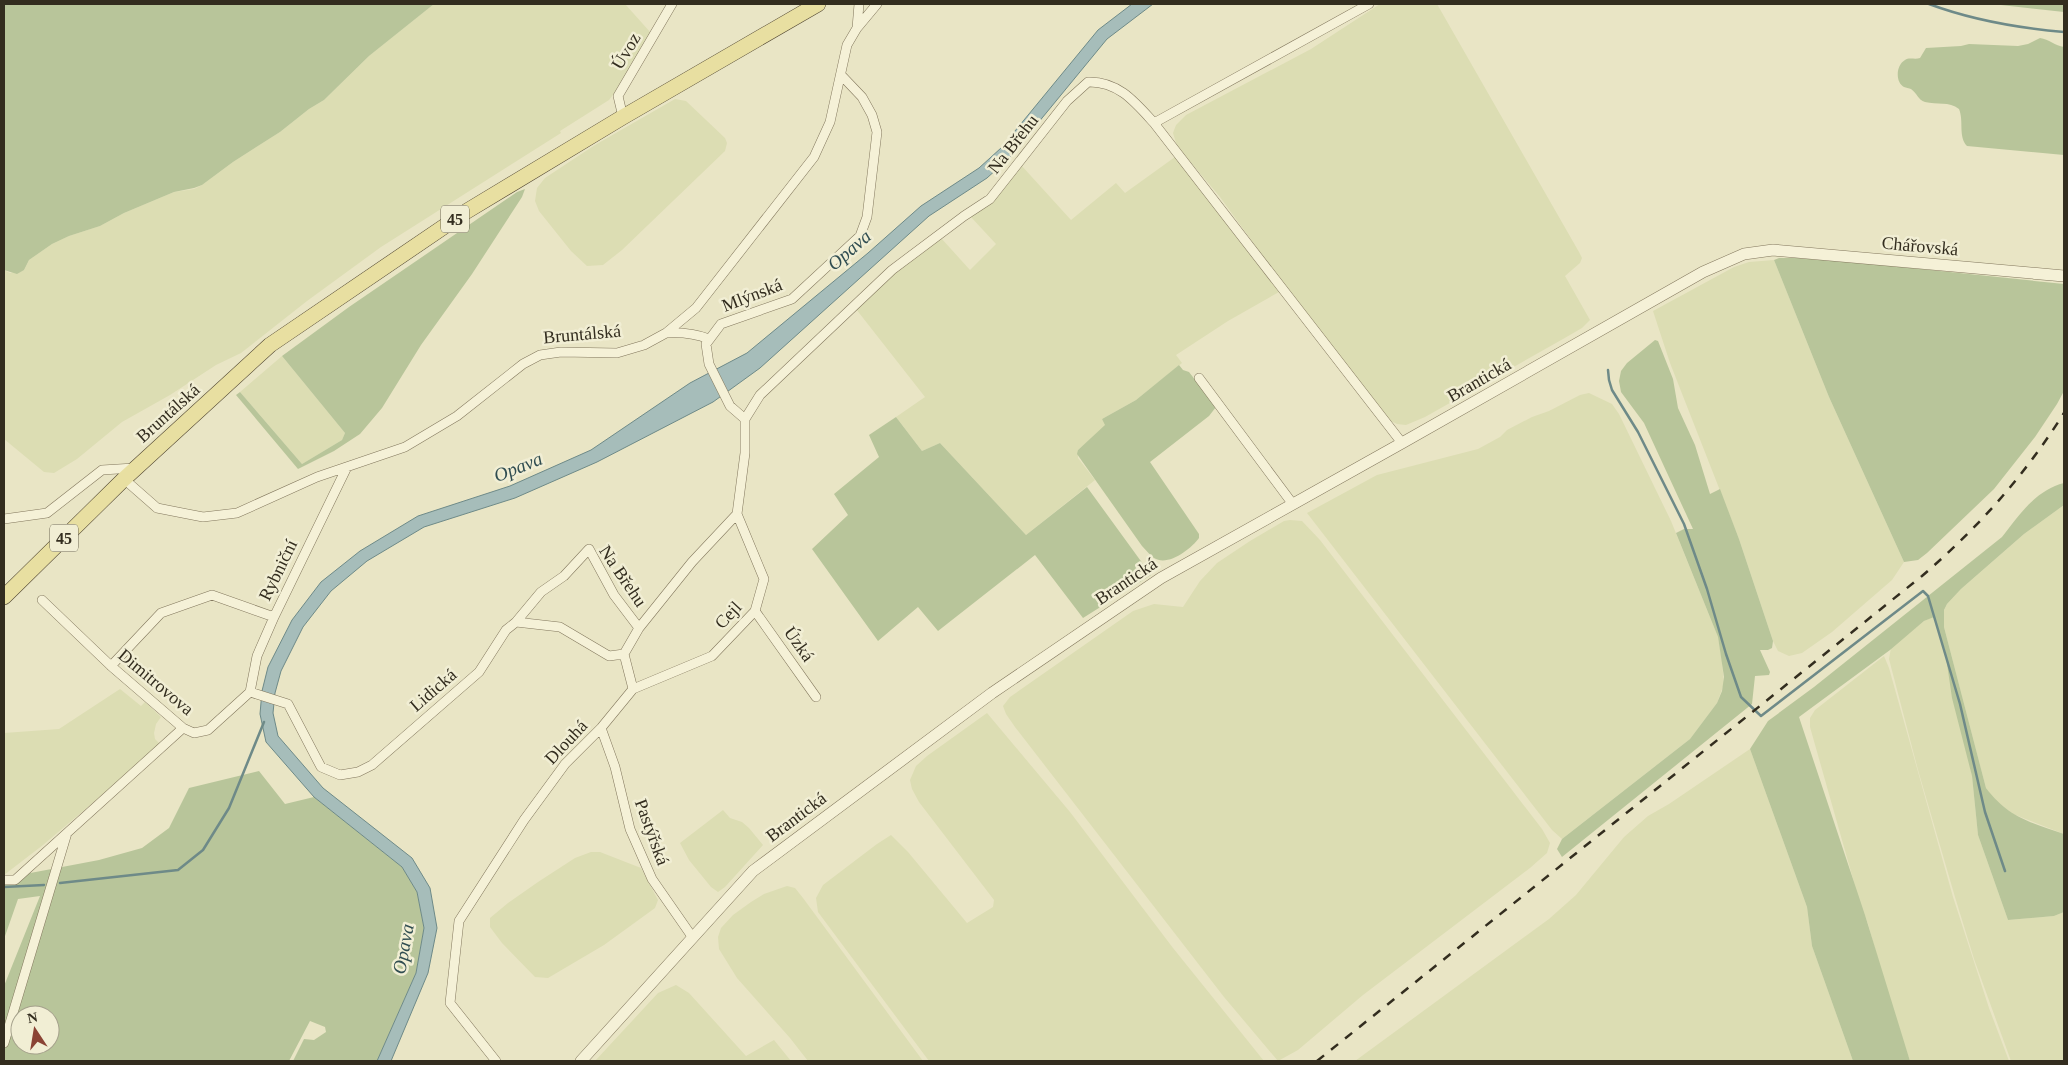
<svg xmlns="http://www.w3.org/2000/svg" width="2068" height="1065" font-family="Georgia,serif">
<rect width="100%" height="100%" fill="#e9e5c5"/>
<!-- farmland -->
<path fill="#dcddb3" d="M434,4H625L651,33L633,69L609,100L560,131L561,133L381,247L307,301L241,353L216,365L170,395L122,422L77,459L54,473L44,472L4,439V270L10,273L24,270L29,260L52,244L69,236L100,226L124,213L174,192L194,189L202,185L233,162L280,132L309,109L324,100L369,56Z
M1380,4H1437L1579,252L1582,258L1580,263L1565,276L1590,320L1582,328L1563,339L1425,417L1406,425L1397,424L1391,421L1382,411L1286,288L1220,197L1177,146L1173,133L1176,125L1186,115L1311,49Z
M675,99L686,101L725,138L727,143L725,151L622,250L603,265L587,266L571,251L539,211L535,201L537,188L545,178L595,145Z
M1175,157L1279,292L1228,321L1176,355L1182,363L1136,400L1102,419L1106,425L1078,450V458L1095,480L1026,535L940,443L922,451L896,417L925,397L856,309L892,276L941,238L970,270L996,244L970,216L1021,165L1071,220L1116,183L1125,193Z
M1774,260L1829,397L1904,562L1892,580L1832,632L1802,653L1789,656L1778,651L1773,641L1739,539L1670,363L1653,311L1734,267L1749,262Z
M282,356L345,433L342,440L302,464L240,392Z
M1589,393L1612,404L1619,414L1671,521L1718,637L1722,661L1724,684L1717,703L1690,739L1562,839L1552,830L1307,513L1377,475L1478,449L1500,437L1507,430L1532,417L1549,411L1580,395Z
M2064,505V834L2013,814L1993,799L1986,788L1944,627V610L1947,604L1961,589L2024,534Z
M1290,520L1302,521L1320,540L1542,829L1550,843L1547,853L1530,868L1363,995L1298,1050L1278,1061L1224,997L1015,727L1006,714L1003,706L1010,697L1133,611L1154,604L1183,607L1200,581L1217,563L1250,541L1284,521Z
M1934,616L1945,650L1972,776L1978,835L2008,920L2054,916L2064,912V1061H2011L1974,959L1955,897L1918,770L1889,659L1891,648L1924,621Z
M1884,656L1889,668L1953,897L1989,1008L2009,1061H1910L1891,1005L1868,924L1857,893L1810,727V718L1815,710Z
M120,689L141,706L145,702L161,717L156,724L154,733L155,739L161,745L43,845L4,875V733L59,729Z
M987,713L1070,812L1173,948L1264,1061H929L818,912L816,898L823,885L877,844L891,835L908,852L967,923L993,907L994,900L919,802L912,789L910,780L916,766L927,756Z
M1750,749L1807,907L1812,946L1853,1061H1355L1549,919L1576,895L1624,837L1648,816L1669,804Z
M723,810L730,818L742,822L749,828L763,845L725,887L718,892L711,887L689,860L680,843Z
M591,852H600L641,868L658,900L655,908L604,945L548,978L535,977L502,943L490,927V918L508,903L538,882L575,858Z
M787,886L795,888L803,898L923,1061H808L790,1038L737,978L719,949L718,937L721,928L733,915L751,902L764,894Z
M676,985L689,993L746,1056L774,1040L791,1061H595L658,993Z"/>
<!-- green -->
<path fill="#b8c59a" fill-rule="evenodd" d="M4,4H434L369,56L324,100L309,109L280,132L233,162L202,185L194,188L174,192L124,213L100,226L69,236L52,244L29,260L24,270L17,274L4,270Z
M1992,4H2064V12Z
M2040,38C2049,39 2055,46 2064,47V155L1967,146C1958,137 1964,121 1959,109C1949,101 1937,105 1925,102C1918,100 1917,93 1911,89C1909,88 1906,88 1904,87C1895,82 1896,65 1905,60C1909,57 1915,60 1920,58L1926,48L1961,46L1969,44L2018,46L2028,44Z
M525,189L522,197L472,274L421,345L382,408L360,434L334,451L298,469L236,395L240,392L302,464L342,440L345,433L282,356L349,307L517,192Z
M1779,258H1796L1863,263L2064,284V391L2057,404L2035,437L1994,489L1927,553L1918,560L1904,562L1829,397L1774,260Z
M1655,340L1658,341L1673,379L1678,408L1695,445L1710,494L1720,489L1739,539L1773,641L1772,648L1768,650H1760L1770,672L1769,675L1755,676L1752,704L1562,857L1557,849L1562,839L1690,739L1717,703L1722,691L1724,677L1718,637L1676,533L1684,529H1693L1644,423L1621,392L1619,381L1621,371L1627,363Z
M1179,365L1183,370L1189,372L1216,407L1209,416L1150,462L1199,534V538C1191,549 1168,567 1154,558C1150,555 1146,550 1142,546L1077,454L1078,450L1105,425L1102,419L1136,400Z
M896,417L922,451L940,443L1026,535L1087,487L1151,575L1083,618L1035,555L938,631L918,607L878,641L812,549L848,515L834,494L879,457L869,435Z
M2064,483V505L2024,534L1961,589L1947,604L1944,610V627L1986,788C2009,818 2030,822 2064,834V912L2054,916L2008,920L1978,835L1972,776L1952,698L1945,650L1934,617L1924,621L1890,650L1799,717L1865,915L1910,1061H1853L1812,946L1807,907L1750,749L1768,721L1814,687L2002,537C2019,515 2036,490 2064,483Z
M259,771L285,804L314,797L402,867L417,892L424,928L416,973L377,1061H293L304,1039L314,1040L326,1032L325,1027L310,1021L289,1061H4V986L40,896L18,899L4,939V878L99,860L142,848L169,828L189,788ZM20,1015H50V1045H20Z"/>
<!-- water -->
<path fill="#a6bdba" stroke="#6e8a88" d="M1132,4H1153L1107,39L1010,157L987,178L929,216L760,368L713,402L597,462L515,498L424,527L367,561L331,591L303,627L281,671L275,693L273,713L278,736L323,788L412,858L430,888L437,928L428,973L391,1061H377L416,973L424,928L417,892L402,867L314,797L266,742L260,714L262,691L268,667L292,620L321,582L360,551L418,516L510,486L591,450L690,383L747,353L868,253L921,206L979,168L1001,148L1098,30Z"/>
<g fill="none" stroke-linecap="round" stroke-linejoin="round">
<!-- stream -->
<path stroke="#6e8a88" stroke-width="2.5" d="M1929,4C1972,20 2018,28 2064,32
M1608,370L1609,380L1612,390L1638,432L1684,524L1707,589L1726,654L1741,697L1761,716L1923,591L1928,596L1960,704L1985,812L2005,871
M60,883L178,870L203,850L229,808L264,722
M4,887L44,885"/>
<!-- minor casing -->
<g stroke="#82775d" stroke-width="10">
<path id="minor" d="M857,28L859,4
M623,117L618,96L672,4
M1154,123L1402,443
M666,333C682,332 694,333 709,339
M1199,378L1292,503
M745,419L730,406L709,364L706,344L721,324L792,299L860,236L867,217L877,132L872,115L862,97L842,76
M124,479L157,508L203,517L237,513L317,477L405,447L457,416L523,364L540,355L561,352L617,353L644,345L666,333L696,308L814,157L830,122L847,45L857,28L877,4
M4,519L47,513L102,470L134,468
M42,600L111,666L183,728L194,733L208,730L250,692L288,704L321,767L340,775L358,772L372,765L479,672L506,630L516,622L560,627L609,656L624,654
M755,611L816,697
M516,622L541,592L564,576L589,549L614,595L639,628
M111,666L161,613L212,595L274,617
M633,689L712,656L755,611L764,579L737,514
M250,692L257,656L274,617L347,467
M601,728L615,767L630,829L652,879L693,938
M4,880H15L183,728
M4,1043L67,833
M496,1061L450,1003L459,921L524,820L565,764L601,728L633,689L624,654L639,628L692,562L737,514L745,453V419L760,395L892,270L964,216L990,199L1067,101L1088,82C1118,81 1135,102 1154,123L1369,4"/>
</g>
<!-- tertiary casing -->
<g stroke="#82775d" stroke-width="12">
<path id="tertiary" d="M581,1061L753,871L992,693L1161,578L1402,443L1703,272L1744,254L1773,250L2064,276"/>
</g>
<!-- primary casing -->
<g stroke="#504531" stroke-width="16">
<path id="primary" d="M4,597L124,479L270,345L467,211L623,117L818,4"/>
</g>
<!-- minor -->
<use href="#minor" stroke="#f5f1d7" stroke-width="9"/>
<!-- tertiary -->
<use href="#tertiary" stroke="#f5f1d7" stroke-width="11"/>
<!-- primary -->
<use href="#primary" stroke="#e8dfa1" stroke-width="15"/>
<!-- rail -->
<path stroke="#332d1f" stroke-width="2.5" stroke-dasharray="9 9" stroke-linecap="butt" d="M1317,1061L1922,576C1979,527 2024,476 2064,413"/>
</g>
<g text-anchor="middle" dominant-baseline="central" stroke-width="5" stroke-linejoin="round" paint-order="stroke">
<!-- shield labels -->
<g fill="#f1eed4" stroke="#6c6755" stroke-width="1">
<rect x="441" y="205.5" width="28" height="27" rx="4"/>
<rect x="50" y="524.5" width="28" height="27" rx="4"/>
</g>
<g font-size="16" font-weight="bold" fill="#332d1f">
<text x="455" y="219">45</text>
<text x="64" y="538">45</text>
</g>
<!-- street labels -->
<g font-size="18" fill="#332d1f" stroke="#f1eed4">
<text transform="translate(626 51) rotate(-59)">Úvoz</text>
<text transform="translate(1013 144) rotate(-52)">Na Břehu</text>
<text transform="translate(1920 246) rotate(5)">Chářovská</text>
<text transform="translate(752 295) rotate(-21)">Mlýnská</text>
<text transform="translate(582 334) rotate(-5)">Bruntálská</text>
<text transform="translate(1479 380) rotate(-30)">Brantická</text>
<text transform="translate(168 413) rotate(-42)">Bruntálská</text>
<text transform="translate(278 570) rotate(-64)">Rybniční</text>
<text transform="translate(623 576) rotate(56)">Na Břehu</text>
<text transform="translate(1126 581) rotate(-34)">Brantická</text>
<text transform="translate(728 615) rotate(-47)">Cejl</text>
<text transform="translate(799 644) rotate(55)">Úzká</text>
<text transform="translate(156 682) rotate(40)">Dimitrovova</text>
<text transform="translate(433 690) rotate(-41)">Lidická</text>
<text transform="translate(566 742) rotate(-47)">Dlouhá</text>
<text transform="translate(796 817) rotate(-37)">Brantická</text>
<text transform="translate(652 832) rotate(70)">Pastýřská</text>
</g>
<!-- water labels -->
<g font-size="19" font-style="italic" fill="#304d51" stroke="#f1eed4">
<text transform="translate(849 250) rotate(-41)">Opava</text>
<text transform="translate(518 467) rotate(-22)">Opava</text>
<text transform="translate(403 949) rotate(-80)">Opava</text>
</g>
</g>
<!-- border -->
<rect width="2068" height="1065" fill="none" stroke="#332d1f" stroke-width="10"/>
<!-- north arrow -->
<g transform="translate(35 1030) rotate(348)"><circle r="24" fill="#f1eed4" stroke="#a5a18c"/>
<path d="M0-4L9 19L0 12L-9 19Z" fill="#8a4334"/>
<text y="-8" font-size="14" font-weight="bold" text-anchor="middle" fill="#332d1f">N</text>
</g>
</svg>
